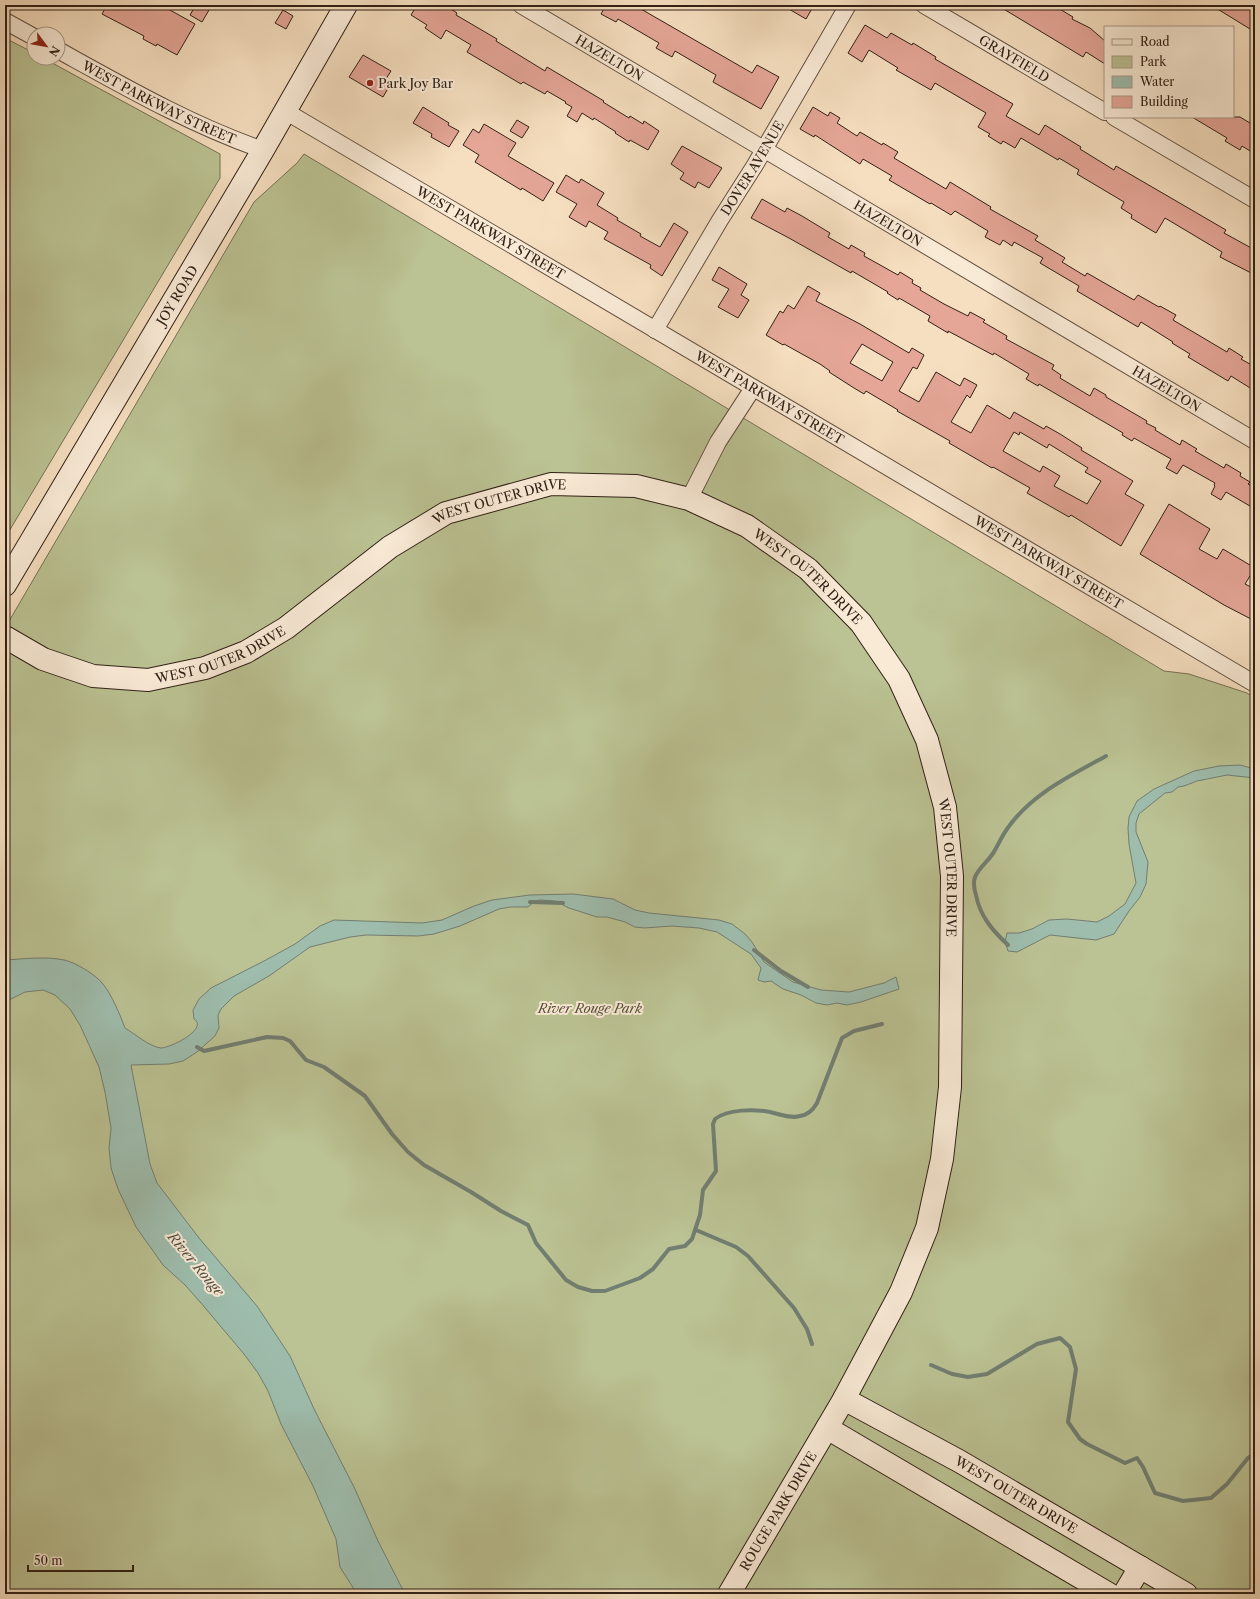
<svg xmlns="http://www.w3.org/2000/svg" width="1260" height="1599" font-family="'Libre Caslon Text',serif">
<rect width="100%" height="100%" fill="#f6dfc0"/>
<filter id="stains"><feTurbulence type="fractalNoise" baseFrequency=".005" numOctaves="4"/><feColorMatrix values="0 0 0 0 .2 0 0 0 0 .09 0 0 0 0 .02 0 0 0 .5 -.17"/></filter>
<radialGradient id="worn" r=".72"><stop offset=".6" stop-color="#630" stop-opacity="0"/><stop offset="1" stop-color="#630" stop-opacity=".3"/></radialGradient>
<!-- green -->
<path fill="#bbc293" stroke="#767154" d="M5,38L34,53V58H43L220,154V178L5,538Z
M304,154L1164,671L1189,674L1247,693L1255,698V1594H5V628L254,202L297,163Z"/>
<!-- water -->
<path fill="#9ebdad" stroke="#727e71" d="M1240,765L1255,769V778L1227,775L1197,781L1184,786L1178,787L1172,792L1165,793L1139,814L1136,823V832L1148,862L1146,884L1140,897L1129,911L1114,934L1096,940L1050,935L1017,952L1008,951L1005,942L1007,933H1019L1032,929L1049,920L1067,919L1097,922L1109,916L1125,904L1136,883L1129,844L1128,828L1129,817L1137,801L1154,789L1194,771L1219,766Z
M573,894L613,899L635,910L649,913L719,920L732,924L745,934L752,942L764,962L793,982L821,990L849,992L884,983L896,977L899,989L861,1002L847,1005L837,1003L827,1005L816,1003L801,995L783,989L771,981L764,982L758,980L761,968L751,954L717,932L699,928L672,926L644,928L635,927L625,922L607,917H597L569,908L555,901L540,900L535,901L528,907H510L499,909L460,926L434,934L418,936L366,935L350,937L310,947L269,976L234,996L221,1009L218,1015L219,1028L215,1036L197,1052L183,1061L169,1064L131,1065L150,1164L157,1183L199,1238L257,1306L290,1356L315,1411L354,1487L378,1541L405,1594H357L340,1567L336,1539L313,1486L281,1424L268,1391L258,1373L244,1354L201,1303L185,1285L163,1265L136,1227L118,1189L111,1168L109,1148L111,1128L105,1092L99,1067L80,1025L70,1009L55,995L43,990L25,992L5,1002V960C24,959 45,956 64,960C75,962 96,975 103,984C112,995 120,1015 125,1028C135,1034 150,1047 161,1048C170,1048 209,1029 194,1019L193,1010L199,999L211,988L266,960L295,944L320,926L334,920L422,923L442,920L474,906L492,900L530,895Z"/>
<g fill="none" stroke-linecap="round" stroke-linejoin="round">
<!-- stream -->
<path stroke="#727e71" stroke-width="4" d="M530,902L563,903
M1008,945C992,930 980,916 976,895C974,889 973,883 975,877C979,867 990,860 995,850C999,843 1002,836 1007,829C1031,794 1070,776 1106,756
M754,950L781,971L808,987
M197,1047L204,1051L267,1037L283,1038L290,1041L306,1060L324,1067L365,1096L392,1134L408,1152L424,1165L471,1192L501,1211L528,1225L536,1243L566,1280L578,1287L592,1291H605L640,1278L653,1269L669,1249L685,1246L692,1239L700,1215L703,1190L716,1171L713,1124L715,1119C728,1109 754,1109 770,1112C779,1114 791,1119 800,1116C808,1115 813,1110 817,1103L842,1038L854,1031L882,1024
M696,1230L736,1247L748,1256L794,1308L807,1329L812,1344
M931,1365L952,1374L968,1377L987,1374L1037,1344L1060,1338L1070,1347L1076,1369L1068,1422L1080,1439L1087,1444L1125,1463L1137,1458L1143,1467L1155,1493L1183,1501L1211,1498L1227,1484L1248,1458L1255,1454"/>
</g>
<!-- building -->
<path fill="#e5a697" stroke="#312016" fill-rule="evenodd" d="M107,5H161L195,24L177,55L157,44L156,46L143,39L144,36L102,14Z
M196,5H212L202,22L190,15Z
M417,5H445L457,13L456,15L497,39L496,41L545,71L547,67L604,101L603,102L629,118L630,116L643,124L644,121L659,131L648,150L630,140L629,142L615,133L616,132L594,118L593,120L582,113L577,122L567,116L572,107L565,103L566,102L547,91L545,94L523,82L521,84L467,52L471,45L446,30L441,39L425,28L427,25L411,15Z
M606,5H634L752,73L757,65L779,77L761,109L713,82L716,75L675,51L672,57L656,48L659,43L618,19L616,22L601,14Z
M782,5H814L806,19Z
M997,5H1053L1073,17L1072,19L1090,28L1105,41V64L1086,52L1083,57Z
M1211,5H1255V32Z
M283,10L293,16L286,29L275,23Z
M865,25L887,38L891,33L912,45L913,43L936,57L935,59L1013,104L1006,116L1039,135L1045,125L1081,147L1080,149L1114,170L1116,166L1226,230L1224,233L1255,250V275L1220,257L1222,252L1165,218L1156,233L1131,218L1132,215L1121,208L1124,202L1077,174L1079,170L1059,158L1058,160L1021,138L1015,148L1003,141L1001,144L988,136L990,134L978,127L986,113L935,83L931,90L896,70L898,68L869,50L862,62L848,53Z
M363,55L391,71L384,82L390,85L383,97L349,77Z
M423,107L449,123L448,125L459,131L449,147L431,137L432,134L413,123Z
M813,107L828,116L830,112L840,118L837,123L857,136L860,132L882,145L883,143L898,152L894,158L946,189L950,182L991,207L990,209L1038,236L1035,240L1065,258L1062,262L1085,276L1087,273L1134,300L1138,295L1159,307L1160,306L1176,315L1173,320L1227,352L1229,348L1243,357L1241,359L1255,367V391L1231,376L1228,381L1188,357L1190,354L1172,343L1173,342L1141,322L1138,327L1077,291L1079,286L1040,263L1043,258L1014,242L1012,246L1003,240L1000,245L985,237L988,231L955,211L951,215L931,203L930,204L889,180L892,176L863,159L860,164L815,135L814,137L800,129Z
M1192,117H1240L1255,126V154L1242,146L1240,150L1225,141L1227,138Z
M517,120L529,127L522,138L510,131Z
M484,124L516,143L508,156L554,183L543,201L522,188L521,190L475,162L479,155L463,145L473,129L479,133Z
M682,146L722,168L709,188L698,182L695,188L680,179L684,173L671,164Z
M566,175L579,183L581,179L604,193L597,205L618,218L617,220L641,234L640,236L660,247L674,223L688,232L662,276L650,268L651,265L604,239L608,232L589,221L586,227L569,217L577,204L556,192Z
M762,199L785,212L787,208L802,216L830,233L828,237L849,249L851,245L865,253L864,256L898,275L900,272L913,280L912,283L921,288L920,290L944,304L968,316L970,312L985,320L983,322L1007,336L1006,339L1054,365L1052,369L1061,375L1060,378L1090,396L1094,388L1106,395V397L1147,421L1146,423L1156,428L1155,430L1180,445L1182,440L1197,449L1195,451L1224,468L1226,464L1241,473L1240,476L1250,482L1248,484L1255,488V509L1226,492L1221,500L1211,494L1215,486L1214,485L1215,483L1183,465L1177,474L1166,468L1171,459L1134,438L1132,441L1122,435L1123,433L1082,409L1039,384L1038,386L1026,379L1029,374L994,353L993,355L948,331V333L928,321L930,316L899,298L898,300L887,293L888,292L852,271L851,273L789,238L751,218Z
M719,267L747,284L741,295L749,300L738,318L718,307L729,289L712,280Z
M808,286L820,293L816,301L860,324L909,353L912,348L924,355L917,369L913,367L899,391L919,402L936,372L960,386L964,378L977,385L970,398L967,395L951,422L971,433L987,405L1010,419L1014,412L1044,429L1046,426L1060,434L1082,448L1081,450L1133,481L1125,494L1144,505L1121,546L1071,515L1069,517L1027,493L1030,488L993,467L992,468L949,443L950,441L897,411L898,410L866,391L864,394L854,388L829,372L830,371L820,364L784,344L783,345L766,335L780,311L783,313L788,305L794,309ZM862,344L893,362L882,381L850,363ZM1014,432L1019,435L1020,432L1047,448L1049,444L1088,468L1085,472L1101,481L1087,504L1054,486L1060,476L1043,466L1040,472L1003,451Z
M1169,504L1210,529L1199,549L1217,559L1223,549L1255,568L1245,584L1255,589V611L1251,619L1224,605L1140,554Z"/>
<g fill="none" stroke-linecap="round" stroke-linejoin="round">
<!-- street casing -->
<g stroke="#625040" stroke-width="18">
<g id="street">
<path id="s1" d="M521,5L1255,441"/>
<path id="s2" d="M924,5L1105,112"/>
<path d="M5,21L34,37"/>
<path id="s3" d="M58,50C125,87 191,125 263,150"/>
<path id="s4" d="M285,111L1255,684"/>
<path d="M1114,117L1255,200"/>
<path id="s5" d="M655,330L720,220L755,165L848,5"/>
<path d="M689,499L718,442L753,388"/>
</g>
</g>
<!-- secondary casing -->
<g stroke="#312016" stroke-width="24">
<g id="secondary">
<path id="s6" d="M5,585L263,150L346,5"/>
<path id="s7" d="M5,637L43,659L93,676L148,680L205,668L246,652L286,628L390,547L446,513L551,484L636,486L689,499L747,526L808,569L861,623L899,679L927,740L945,807L952,876L950,1087L942,1159L927,1228L901,1292L844,1399L729,1594"/>
<path id="s8" d="M844,1399L959,1461L1186,1594"/>
<path d="M827,1428L1109,1594"/>
<path d="M1124,1594L1140,1567"/>
</g>
</g>
<!-- street -->
<use href="#street" stroke="#f9ead6" stroke-width="16"/>
<!-- secondary -->
<use href="#secondary" stroke="#f9ead6" stroke-width="22"/>
</g>
<!-- markers -->
<circle fill="#8f2418" stroke="#f9ead6" stroke-width="1.5" cx="370" cy="83" r="4"/>
<g text-anchor="middle" dominant-baseline="central" stroke-width="4" stroke-linejoin="round" paint-order="stroke">
<!-- street labels -->
<g font-size="13" fill="#312016" stroke="#f9ead6">
<text stroke="none"><textPath href="#s1" startOffset="103">HAZELTON</textPath></text>
<text stroke="none"><textPath href="#s2" startOffset="105">GRAYFIELD</textPath></text>
<text stroke="none"><textPath href="#s3" startOffset="114">WEST PARKWAY STREET</textPath></text>
<text stroke="none"><textPath href="#s5" startOffset="189">DOVER AVENUE</textPath></text>
<text stroke="none"><textPath href="#s1" startOffset="427">HAZELTON</textPath></text>
<text stroke="none"><textPath href="#s4" startOffset="239">WEST PARKWAY STREET</textPath></text>
<text stroke="none"><textPath href="#s6" startOffset="337">JOY ROAD</textPath></text>
<text stroke="none"><textPath href="#s1" startOffset="751">HAZELTON</textPath></text>
<text stroke="none"><textPath href="#s4" startOffset="563">WEST PARKWAY STREET</textPath></text>
<text stroke="none"><textPath href="#s7" startOffset="553">WEST OUTER DRIVE</textPath></text>
<text stroke="none"><textPath href="#s4" startOffset="887">WEST PARKWAY STREET</textPath></text>
<text stroke="none"><textPath href="#s7" startOffset="890">WEST OUTER DRIVE</textPath></text>
<text stroke="none"><textPath href="#s7" startOffset="229">WEST OUTER DRIVE</textPath></text>
<text stroke="none"><textPath href="#s7" startOffset="1226">WEST OUTER DRIVE</textPath></text>
<text stroke="none"><textPath href="#s8" startOffset="197">WEST OUTER DRIVE</textPath></text>
<text transform="translate(778 1511) rotate(-59)">ROUGE PARK DRIVE</text>
</g>
<!-- poi labels -->
<g font-size="13" fill="#312016" stroke="#f9ead6" text-anchor="start">
<text x="378" y="83">Park Joy Bar</text>
</g>
<!-- park labels -->
<g font-size="13" font-style="italic" fill="#5a513c" stroke="#f9ead6">
<text x="590" y="1008">River Rouge Park</text>
</g>
<!-- water labels -->
<g font-size="14" font-style="italic" fill="#524f43" stroke="#f9ead6">
<text transform="translate(196 1264) rotate(50)">River Rouge</text>
</g>
</g>
<!-- margin -->
<rect width="1260" height="1599" fill="none" stroke="#f6dfc0" stroke-width="20"/>
<rect x="6" y="6" width="1248" height="1587" fill="none" stroke="#312016" stroke-width="2"/>
<rect x="10" y="10" width="1240" height="1579" fill="none" stroke="#312016"/>
<!-- legend -->
<rect x="1104" y="26" width="130" height="92" fill="#f9ead6" stroke="#a99989"/>
<rect x="1112" y="39" width="20" height="6" fill="#f9ead6" stroke="#a99989"/>
<text x="1140" y="46" font-size="12" fill="#312016">Road</text>
<rect x="1112" y="56" width="20" height="12" fill="#bbc293" stroke="#a99989"/>
<text x="1140" y="66" font-size="12" fill="#312016">Park</text>
<rect x="1112" y="76" width="20" height="12" fill="#9ebdad" stroke="#a99989"/>
<text x="1140" y="86" font-size="12" fill="#312016">Water</text>
<rect x="1112" y="96" width="20" height="12" fill="#e5a697" stroke="#a99989"/>
<text x="1140" y="106" font-size="12" fill="#312016">Building</text>
<!-- north arrow -->
<g transform="translate(46 46) rotate(122)"><circle r="19" fill="#f9ead6" stroke="#a99989"/>
<path d="M0-3L7 15L0 10L-7 15Z" fill="#8f2418"/>
<text y="-6" font-size="11" font-weight="bold" text-anchor="middle" fill="#312016">N</text>
</g>
<!-- scale -->
<path d="M28 1565v6h105v-6" fill="none" stroke="#312016" stroke-width="2"/>
<text x="34" y="1565" font-size="12" fill="#312016" stroke="#f9ead6" stroke-width="3" paint-order="stroke">50 m</text>
<rect width="100%" height="100%" filter="url(#stains)"/>
<rect width="100%" height="100%" fill="url(#worn)"/>
</svg>
